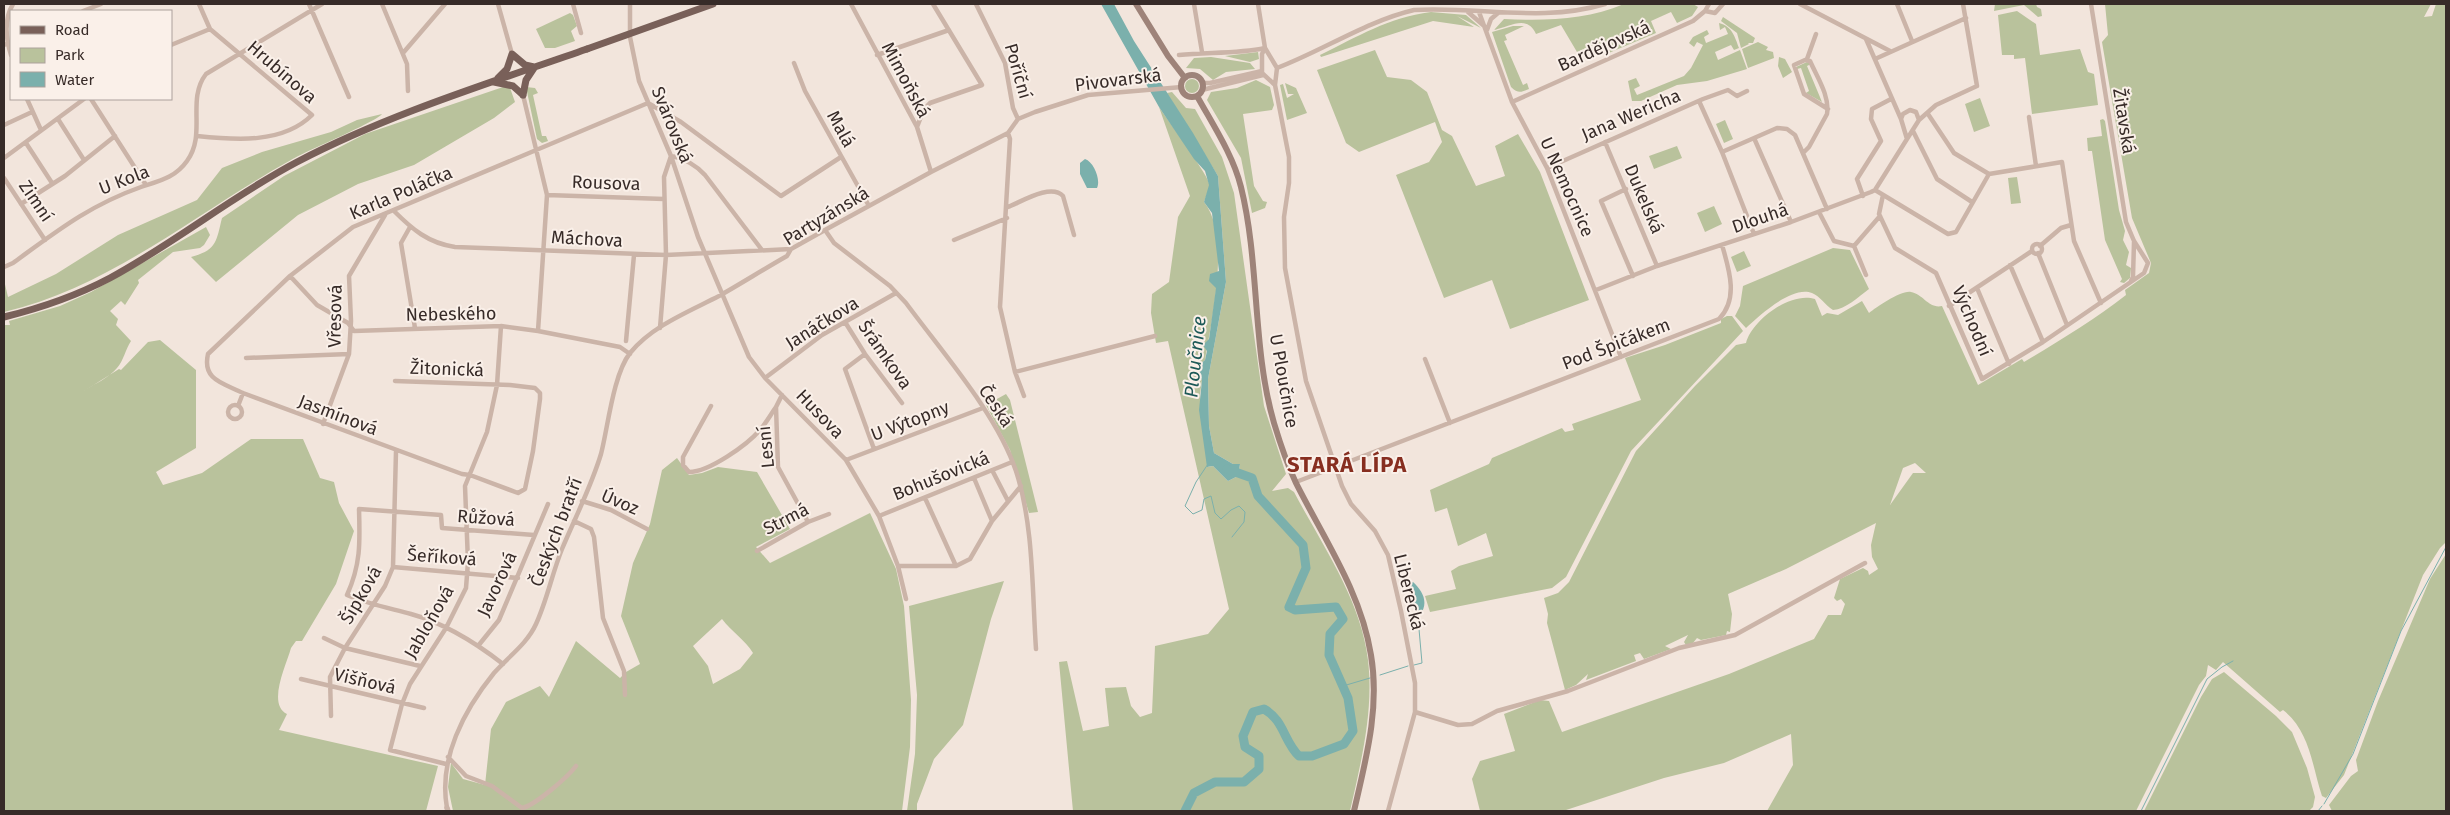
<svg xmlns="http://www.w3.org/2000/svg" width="2450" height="815" font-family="'Fira Sans',sans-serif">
<rect width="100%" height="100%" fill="#f2e5dc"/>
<!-- green -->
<path fill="#b9c29c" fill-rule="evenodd" d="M1624,4H1693L1698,7L1692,16L1677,23L1671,12L1651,21L1656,33L1604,55L1598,43L1577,52L1561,25L1536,34C1527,14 1510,27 1494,30L1504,19C1545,21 1586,20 1624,4Z
M1995,4H2036L2037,7L2041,9L2042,16L2038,17L2024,5L1994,11Z
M2105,4H2431L2424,17L2432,16L2436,4H2446V542L2440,548L2423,575L2344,775L2326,798L2322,796C2312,766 2310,731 2283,710L2280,712L2223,662L2216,670L2208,665L2206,676L2199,685L2136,811H1767L1793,765L1791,734L1724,763L1664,778L1563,811H1480L1472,779L1480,761L1515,751L1504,714L1540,700L1549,701L1562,732L1729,674L1814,639L1828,615H1841L1845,604L1841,599L1837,601L1834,598L1840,579L1863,568L1868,571L1869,575L1878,569L1872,557L1871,545L1876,523L1786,569L1728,594L1732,614L1730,632L1727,631L1726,635L1701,640L1697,638L1693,643L1686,645L1684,642L1688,635L1665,646L1671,649L1644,659L1640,653L1634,655L1636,661L1586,680L1588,674L1576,685L1565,690L1547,623L1548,614L1544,598L1558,593L1569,582L1636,451L1695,386L1736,345L1746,343C1752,320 1791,291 1815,299L1822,316L1827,313L1838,315L1862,301L1869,313C1877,307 1901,290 1911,292C1923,294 1929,309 1942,306L1978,385L2022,359L2024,362C2059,341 2094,320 2126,295L2125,290L2149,273L2151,263L2132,218L2102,42L2108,35ZM1915,463L1926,473H1913L1890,505L1903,468Z
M2017,11L2036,24L2040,55L2080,49L2088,72L2094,74L2098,105L2032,114L2025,58L2014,59V55H2002L1998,15Z
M1431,12L1466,15L1481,28L1457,16L1474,27L1433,21L1321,57L1320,55C1359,36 1387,18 1431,12Z
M570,13L573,15L577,26L571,31L575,41L555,48H545L536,29Z
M1723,17L1755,38L1753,43H1748L1749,44L1741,48L1737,33L1721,21Z
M1719,23C1732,26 1735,37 1739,48L1734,50L1731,45L1715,52L1718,60L1740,50L1747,69L1707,81L1677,85L1641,101H1632L1628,81L1636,78L1640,86L1634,89L1637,95L1684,76L1691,68L1703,45L1697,42L1694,47L1689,43L1693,37L1707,30L1709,34L1704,37L1706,43L1728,34L1725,27L1720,30Z
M1513,26H1524L1505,35L1507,40L1504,41L1523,85L1527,83L1529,89C1522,92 1518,94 1511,87L1492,32Z
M1758,42L1768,47L1766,50L1773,52L1774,58L1748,68L1742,49Z
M1375,50L1387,77L1411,80L1427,92L1442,130L1452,136L1476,186L1505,176L1495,146L1518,134L1540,172L1589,300L1510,329L1492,280L1444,298L1396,175L1429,162L1442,142L1435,122L1359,152L1346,143L1317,70Z
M1258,52L1259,59L1250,62L1225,56Z
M1211,57L1250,63L1255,69L1226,72L1213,80L1200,69L1186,68L1194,58Z
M1779,57L1785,59L1792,72L1783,78L1778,66Z
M1807,62L1811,64L1807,66L1822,102L1806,93L1809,91L1801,68L1797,69L1796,67Z
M1185 86a7 7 0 1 1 14 0a7 7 0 1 1-14 0Z
M1256,80L1270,87L1274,105L1272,110L1243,114L1254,186L1263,201L1267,202L1265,208L1252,213L1241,158L1207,100L1211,92L1237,88Z
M1285,83L1296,88L1307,113L1287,120L1280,85L1283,84L1287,98L1294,94H1288Z
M509,85L515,102L494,118L414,165L358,184L298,215L216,282L191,257C217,250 216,242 222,218L284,176L365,134Z
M526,87L535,88L538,93L533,95L542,136H546L548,141L542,143L537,139Z
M1172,92L1186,108L1195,109L1222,157L1234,193L1264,406L1286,474L1272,491L1288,488L1294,492C1322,545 1361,600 1368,660C1374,711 1361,762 1350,811H1073L1059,662L1067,661L1083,731L1109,726L1105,688L1126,687L1131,706L1140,717L1152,713L1155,646L1208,634L1229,609L1168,341L1156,343L1151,313L1152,294L1169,282L1178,217L1190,196L1159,107C1167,119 1208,175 1209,183C1210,189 1206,196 1204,202C1231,236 1212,318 1205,360L1193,370L1202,380L1200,394L1208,467L1213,466L1228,481L1238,476L1240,464H1233L1214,453L1209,426L1208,379L1226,282L1218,176L1167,93Z
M1980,98L1990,126L1974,132L1965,104Z
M382,114C374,123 308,150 291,160C197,212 111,287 4,312V280L8,297L56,274L118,235L197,200L222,168L262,152L331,132L357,120Z
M2103,119L2105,121L2119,210L2125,231L2123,240L2129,252L2126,265L2131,268L2130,278L2124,283L2120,282L2122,279L2105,240L2092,151H2088L2087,138L2102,136L2100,120Z
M1725,120L1733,139L1724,143L1716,124Z
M1677,146L1682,158L1654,169L1649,156Z
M2017,177L2021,203L2011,204L2008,178Z
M1714,206L1722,224L1705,232L1697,213Z
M206,227L210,235L204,245L200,248L173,252L138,280L139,283L125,305L121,301L110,311L118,319L116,325L131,341C125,350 124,360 117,368C109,378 94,384 84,391L119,369L121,370L148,342L160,340L196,370V448L156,472L163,485L202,473L251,439H303L320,478L334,482L339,503L354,531L336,584L302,641H296L291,648C286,666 267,704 287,714L279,730L438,766L426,811H4V325H10L9,321L60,306L91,292Z
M1833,248L1850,250L1869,289C1858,297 1846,309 1833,310C1825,305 1820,296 1812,293C1792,285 1759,316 1746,328L1735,316L1740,306L1743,286Z
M1744,251L1751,266L1737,272L1731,257Z
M1727,316H1732L1743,331L1631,451L1566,577L1552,588L1430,612L1425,596L1456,589L1451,571L1459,566L1493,556L1486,533L1458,546L1447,508L1435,512L1430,490L1489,464L1492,458L1562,428L1565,432L1574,430L1572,424L1641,400L1625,358L1665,345L1721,323V319Z
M1006,394L1010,400L1038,512L1029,513L1010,450L986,405Z
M677,458L689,475L702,473L718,467L757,472L790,529L756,547L770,563L870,513L896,569L904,606L911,700L910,747L902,811H453L448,787L451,763L463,779L485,785L491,729L506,702L540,686L549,697L576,641L620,678L626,672L640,664L621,616L633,563L650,524L662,470ZM722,619C732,632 745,640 753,653L740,669L713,684L708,666L693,646Z
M2446,554V811H2332L2329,805L2351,776L2358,771L2356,760L2378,701L2430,579Z
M1004,581L991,619L963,725L934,759L917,804V811H907L915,754L917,695L909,606Z
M2224,672L2276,716L2292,732L2307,768L2315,797L2313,807L2309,811H2144L2201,697L2212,679Z"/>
<!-- water -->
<path fill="#7bb0ac" d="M1101,4H1114L1134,41L1193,133L1218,176L1226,282L1208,379L1209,426L1214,453L1233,464H1240L1238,476L1228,481L1213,466L1207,467L1199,410L1202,380L1193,370L1205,360L1207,351L1203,345L1209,339L1216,288L1209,281L1210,274L1219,271L1212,213L1204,202L1209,185L1205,171L1194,159L1159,107Z
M1085,159C1094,162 1101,180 1097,188H1087L1080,174V163Z
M1413,582C1423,591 1429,603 1420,615L1416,614L1410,584Z"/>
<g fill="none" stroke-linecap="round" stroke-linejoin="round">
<!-- stream -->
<path stroke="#7bb0ac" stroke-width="1" d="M1208,464L1196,482L1185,506L1193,514L1202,510L1204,499L1211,496L1215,513L1221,519L1231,510L1239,506L1245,512L1244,522L1232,537
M1414,665L1422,663L1419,629
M1380,675L1408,666
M1343,686L1370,678
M2324,804L2353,754L2401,631L2446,547
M2141,811L2207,679L2222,667L2233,661
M2318,811L2322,806"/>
<!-- river -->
<path stroke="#7bb0ac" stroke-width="9" d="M1185,811L1194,793L1215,782H1244L1259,769V756L1245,747L1243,736L1253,712L1264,709C1284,720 1284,742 1299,756H1312L1344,744L1353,731L1348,698L1329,655L1330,634L1343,619L1336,607L1295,610L1289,607L1306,568L1303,545L1258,496L1252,478L1227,469"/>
<!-- minor -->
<path stroke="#cbb4a8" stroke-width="4.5" d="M309,4L349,97
M382,4L407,64L408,91
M498,4L512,54
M573,4L581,33
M630,4V37L639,81L671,156L698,237L749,357L765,378L846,460L879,516L898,566L906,599
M851,4L917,127L931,172
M976,4L1005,63L1013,108L1018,119
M1194,4L1202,52
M1258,4L1265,48L1277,68
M1800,4L1890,51
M1897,4L1912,41
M83,11L101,4
M1705,11L1715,13L1723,4
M1468,12L1483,25
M1479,12L1512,102L1547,168L1621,357
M1487,30L1491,19L1498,13
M4,45L11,42
M171,45L210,29
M1265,48L1262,54V73L1275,85
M403,53L445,4
M11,55C6,39 4,19 13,4
M877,55L949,30
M1179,55C1208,52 1237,54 1265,48
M1807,59L1816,34
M1875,59L1966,18
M794,63L805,91L869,206
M1277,68L1275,85L1289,157V183L1284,217L1285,268L1306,381L1342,486L1351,504L1375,531L1388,555L1401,611L1415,683V712L1388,811
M1277,68C1322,51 1367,21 1414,10C1478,6 1542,23 1605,4
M1202,83H1210L1262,71
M1202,90L1263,75
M523,95L547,195L538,331
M27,99L41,130
M91,99L146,185
M1699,101L1722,152L1754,234
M1512,102L1693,21L1705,11L1709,4
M648,103L681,122L781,196L841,157
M1928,114L1954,153L1989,174L2062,162L2074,241L2101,303
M2029,117L2036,166
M58,119L84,160
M1901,119L1903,114L1910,110L1916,112L1919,120
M4,125L32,112
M917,127L924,109L930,103L982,85L933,4
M1913,131L1937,179L1972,202
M1008,133L1010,139L1000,307L1015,372L1024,396
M197,136C235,140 283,144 312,115L210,29L199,4
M1754,138L1791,222
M1907,139L1919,120L1936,105L1977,86L1963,4
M1605,142L1657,266
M26,143L52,183
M1722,152L1777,128L1787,129L1795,135L1827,209
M1803,153L1809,147L1827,114C1830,96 1817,77 1810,61L1805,60L1794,65L1804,94L1828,109
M671,156C684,158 697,166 705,175L762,250
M4,158L84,99
M1547,168L1703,99L1728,90L1737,96L1747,91
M4,178L45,240
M1626,189L1601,201L1633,276
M1875,190L1948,234L1956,232L1989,174
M547,195L664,199
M1883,195L1879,214L1895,248L1936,273L1982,379L2043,342L2144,273L2148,263L2134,241L2126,222L2091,4
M1863,196L1857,179L1881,141L1871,119L1872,109L1891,99
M21,204L65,176L115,136
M1008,207C1021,202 1051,183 1063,196L1074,235
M394,211C412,229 428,243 455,247L666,255L791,249
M1819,212L1834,241L1854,246L1880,216
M410,227L401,243L415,328
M825,230L834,243L890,286L906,303C942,352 997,414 1016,471C1034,526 1032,592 1036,649
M954,240L1007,218
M2032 249a5 5 0 1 1 10 0a5 5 0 1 1-10 0Z
M1854,246L1866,275
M2040,246L2061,228L2071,225
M2038,253L2067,325
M2010,265L2043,342
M4,267L13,263C57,231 90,205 141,187C159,181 175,178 187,161C207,134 186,100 206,74L322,4
M290,276L317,305L348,323L354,331L501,326L538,331L620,347L630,354
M2131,281L2133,277L2134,242
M1977,288L2009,364
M1596,290L1657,266L1791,222L1871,192L1875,190L1907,139L1901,119L1866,39
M1949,306L2032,251
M845,322L865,354L902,403
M660,328L666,255L664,177L671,156
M626,341L634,255
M865,354L845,369L874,449
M246,358L349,354
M1425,359L1450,423
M1015,372L1155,336
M765,378L822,335L896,293
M395,381L510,385L535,388L540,393V399L533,451L525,489L518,493L470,475L462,474L243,393C223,383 202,380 208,354L290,276L353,227L648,103
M782,395L776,407L778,467L808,522
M228 412a7 7 0 1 1 14 0a7 7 0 1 1-14 0Z
M238,406L243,393
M711,406L683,457V465L689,472C709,472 747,445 760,430C766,423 771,414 776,407
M323,424L349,354L351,321L349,276L385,215
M846,460L983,408
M992,470L1008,501
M974,478L992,521
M1296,482L1719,319C1739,299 1729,269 1722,245
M925,498L956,566
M582,501L611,510L647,529
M879,516L1012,462
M574,521L591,529L594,537L603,618L624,671L625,695
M757,551L808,522L829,514
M898,566H956L970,559L992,521L1021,486
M393,567L518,578
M324,638L345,648L420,666
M478,646L499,620L548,504
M503,664C476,643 444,623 411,614C389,608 368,604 347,595C361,564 360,542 359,509L441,515L442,528L534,535
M301,679L424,708
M1415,712L1458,725L1472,724L1497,711L1568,691L1679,648L1735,635L1865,563
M331,716L330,677L345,648L385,586L393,567L396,451
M448,757L466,776L492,786L522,808C534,806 568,777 576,766
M446,764L390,750L402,704L410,684L446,628L466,588L468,562L465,486L487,432L497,385L501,326
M447,808C438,759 464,710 494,673C508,657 527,644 536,624C547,600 552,574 562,549C575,518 591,487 601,454C608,427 613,375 630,353C652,326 688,312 719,296C742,283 764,269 787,256L791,249L825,230L931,172L1008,133L1018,119L1035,112L1088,95L1182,87"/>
<!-- tertiary -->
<path stroke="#cbb4a8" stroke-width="5.5" d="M447,808L448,811"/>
<!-- secondary -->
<path stroke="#9e8379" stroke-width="6" d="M1136,4L1168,56L1185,78
M1181 86a11 11 0 1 1 22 0a11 11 0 1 1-22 0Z
M1197,96C1213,125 1233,155 1241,187C1260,264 1252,348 1274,423C1280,443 1287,464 1296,483C1324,539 1361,592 1371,655C1380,708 1366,759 1354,811"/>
<!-- primary -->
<path stroke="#796059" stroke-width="7" d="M498,78L507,69L512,54L525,65L534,67
M494,82L513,86L523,95
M523,95L526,80L534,68
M4,317C41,308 76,296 110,278C175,243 232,196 297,162C389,114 490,83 587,49"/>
<!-- primary-bridge -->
<path stroke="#796059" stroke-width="7" d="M587,49L713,4"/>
</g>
<g text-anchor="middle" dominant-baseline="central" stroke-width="4" stroke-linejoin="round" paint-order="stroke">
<!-- street labels -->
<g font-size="18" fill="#372b28" stroke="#faf0e9">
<text transform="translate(1604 46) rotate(-24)">Bardějovská</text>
<text transform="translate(1018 71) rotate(74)">Poříční</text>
<text transform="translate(282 72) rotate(41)">Hrubínova</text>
<text transform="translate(906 80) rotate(62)">Mimoňská</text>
<text transform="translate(1118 80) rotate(-7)">Pivovarská</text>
<text transform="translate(1631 115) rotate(-23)">Jana Wericha</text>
<text transform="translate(2124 121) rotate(81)">Žitavská</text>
<text transform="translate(672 125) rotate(68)">Svárovská</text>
<text transform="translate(841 129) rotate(61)">Malá</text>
<text transform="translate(124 180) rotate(-21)">U Kola</text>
<text transform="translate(606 183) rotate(2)">Rousova</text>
<text transform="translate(1567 187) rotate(66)">U Nemocnice</text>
<text transform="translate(401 193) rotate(-23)">Karla Poláčka</text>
<text transform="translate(1644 199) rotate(67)">Dukelská</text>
<text transform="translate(36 201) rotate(56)">Zimní</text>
<text transform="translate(826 216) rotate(-31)">Partyzánská</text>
<text transform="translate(1760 218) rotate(-19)">Dlouhá</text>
<text transform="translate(587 239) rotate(3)">Máchova</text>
<text transform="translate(451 314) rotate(-1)">Nebeského</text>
<text transform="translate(335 316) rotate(-89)">Vřesová</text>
<text transform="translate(1972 321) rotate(67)">Východní</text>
<text transform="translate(822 323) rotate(-32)">Janáčkova</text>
<text transform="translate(1616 344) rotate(-21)">Pod Špičákem</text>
<text transform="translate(885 355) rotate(55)">Šrámkova</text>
<text transform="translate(447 369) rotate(2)">Žitonická</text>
<text transform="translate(1284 381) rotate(80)">U Ploučnice</text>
<text transform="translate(996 406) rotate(56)">Česká</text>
<text transform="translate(820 414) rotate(46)">Husova</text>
<text transform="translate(338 415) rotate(21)">Jasmínová</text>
<text transform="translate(910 421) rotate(-21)">U Výtopny</text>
<text transform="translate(766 447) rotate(-96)">Lesní</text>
<text transform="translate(941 476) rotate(-22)">Bohušovická</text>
<text transform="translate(620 502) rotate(23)">Úvoz</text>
<text transform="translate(486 518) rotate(4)">Růžová</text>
<text transform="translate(786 519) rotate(-27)">Strmá</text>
<text transform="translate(556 532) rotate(-69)">Českých bratří</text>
<text transform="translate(442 557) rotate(4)">Šeříková</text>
<text transform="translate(497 584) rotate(-65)">Javorová</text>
<text transform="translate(1409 592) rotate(76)">Liberecká</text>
<text transform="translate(361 595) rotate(-60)">Šípková</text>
<text transform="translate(429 622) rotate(-60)">Jabloňová</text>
<text transform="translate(365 681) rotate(13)">Višňová</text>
</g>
<!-- water labels -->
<g font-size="19" font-style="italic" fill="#1d5957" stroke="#faf0e9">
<text transform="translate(1195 357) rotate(-84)">Ploučnice</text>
</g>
<!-- district labels -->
<g font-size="22" font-weight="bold" letter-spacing="1" fill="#872e20" stroke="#faf0e9">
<text x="1347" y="464">STARÁ LÍPA</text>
</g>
</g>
<!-- border -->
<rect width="2450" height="815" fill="none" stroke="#372b28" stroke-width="10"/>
<!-- legend -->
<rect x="10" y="10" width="162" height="90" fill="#faf0e9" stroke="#aca19c"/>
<rect x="20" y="26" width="25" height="8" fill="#796059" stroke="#aca19c"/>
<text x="55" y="35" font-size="15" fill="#372b28">Road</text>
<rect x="20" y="48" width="25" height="15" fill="#b9c29c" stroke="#aca19c"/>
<text x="55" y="60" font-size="15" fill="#372b28">Park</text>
<rect x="20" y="72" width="25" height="15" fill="#7bb0ac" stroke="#aca19c"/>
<text x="55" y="85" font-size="15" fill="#372b28">Water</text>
</svg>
